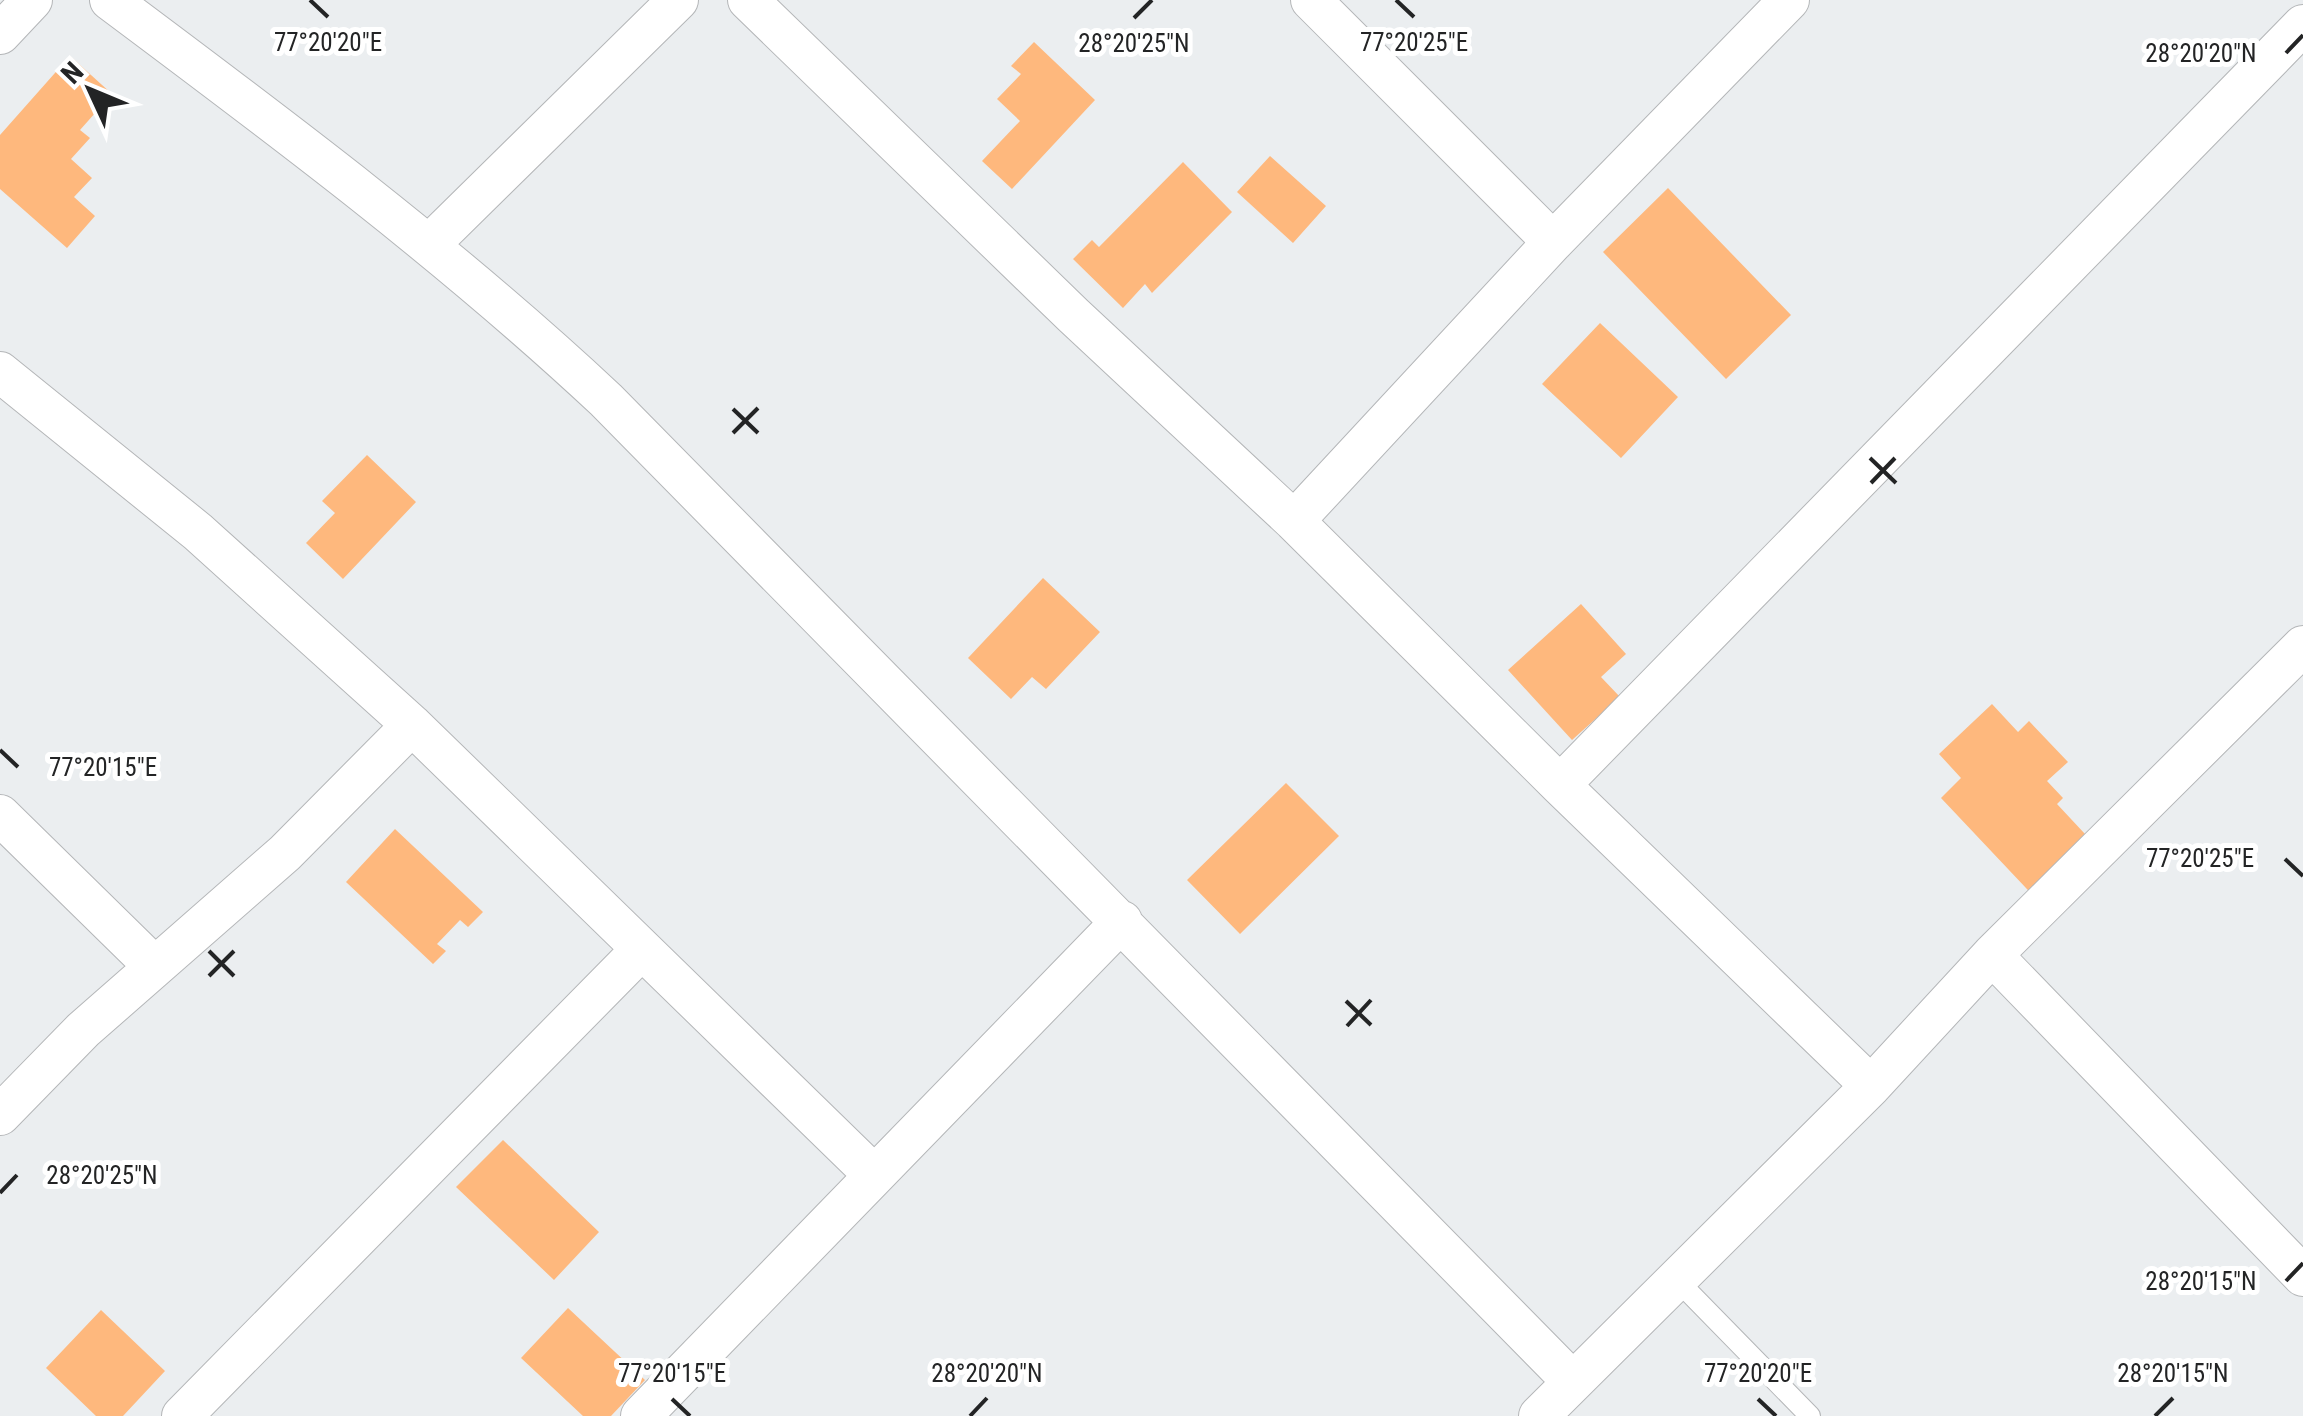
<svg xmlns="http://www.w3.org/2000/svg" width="2303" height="1416" font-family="'Roboto Condensed',sans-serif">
<rect width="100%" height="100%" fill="#ebeef0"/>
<!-- building -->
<path fill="#feb87d" d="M1034,42L1095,100L1012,189L982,161L1020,121L997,99L1021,74L1011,66Z
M70,56L112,94L80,130L90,138L71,159L92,178L74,197L95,216L67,248L0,189V135Z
M1270,156L1326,206L1293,243L1237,192Z
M1183,162L1232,212L1152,293L1145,284L1123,308L1073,259L1092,240L1099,247Z
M1668,188L1791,315L1726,379L1603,252Z
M1600,323L1678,397L1621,458L1542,384Z
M367,455L416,502L343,579L306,543L335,513L322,501Z
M1043,578L1100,632L1046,689L1032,677L1011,699L968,658Z
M1581,604L1626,654L1601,677L1620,697L1572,740L1508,670Z
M1992,704L2018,732L2029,721L2068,762L2047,781L2063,798L2057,804L2099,849L2041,904L1941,798L1961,778L1939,754Z
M1286,783L1339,836L1240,934L1187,880Z
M395,829L483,912L468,927L460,920L437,944L446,951L433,964L346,882Z
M503,1140L599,1232L554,1280L456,1187Z
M568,1308L645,1380L611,1416H583L521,1358Z
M101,1310L165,1371L123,1416H96L46,1368Z"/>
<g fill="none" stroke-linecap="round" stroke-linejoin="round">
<!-- service casing -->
<g stroke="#b4b6b8" stroke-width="22">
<path id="service" d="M1676,1279L1810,1416"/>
</g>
<!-- minor casing -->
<g stroke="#b4b6b8" stroke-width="42">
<path id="minor" d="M110,0C280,127 450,254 606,400L1573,1382
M748,0L1073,315L1294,521L1560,785L1871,1086
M1311,0L1553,242
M0,34L32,0
M430,244L678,0
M0,372L198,532L412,725L873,1174
M1294,521L1553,242L1789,0
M1560,785L2303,25
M0,815L154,966
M1992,955L2303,1276
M0,1115L83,1030L285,853L412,725
M182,1416L642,949
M641,1416L1122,921
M1539,1416L1871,1086L1992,955L2303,646"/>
</g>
<!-- service -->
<use href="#service" stroke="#fff" stroke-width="20"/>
<!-- minor -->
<use href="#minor" stroke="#fff" stroke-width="40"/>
</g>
<!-- ticks -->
<path fill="none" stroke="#232425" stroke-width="4" d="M310,0L328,17M1396,0L1414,17M1134,18L1152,0M2286,53L2303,35M733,409L758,433M733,433L758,408M1870,458L1896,483M1871,483L1895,458M0,750L18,767M2285,859L2303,876M209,951L234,976M209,976L234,951M1346,1001L1371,1025M1347,1026L1371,1000M0,1193L17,1175M2286,1281L2303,1263M672,1399L690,1416M1758,1399L1776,1416M970,1416L987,1398M2155,1416L2173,1398"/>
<g font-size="25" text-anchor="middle" fill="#232425" stroke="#fff" stroke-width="10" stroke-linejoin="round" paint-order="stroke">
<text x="328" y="51">77°20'20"E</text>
<text x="1414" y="51">77°20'25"E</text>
<text x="1134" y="52">28°20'25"N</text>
<text x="2201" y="62">28°20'20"N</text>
<text x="103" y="776">77°20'15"E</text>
<text x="2200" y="867">77°20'25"E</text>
<text x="102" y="1184">28°20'25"N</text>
<text x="2201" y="1290">28°20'15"N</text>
<text x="987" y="1382">28°20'20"N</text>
<text x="2173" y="1382">28°20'15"N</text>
<text x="672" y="1382">77°20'15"E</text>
<text x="1758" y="1382">77°20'20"E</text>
</g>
<!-- north arrow -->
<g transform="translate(90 90) rotate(314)" stroke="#ffffff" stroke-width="8" paint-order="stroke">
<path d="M0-8L18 38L0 25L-18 38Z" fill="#232425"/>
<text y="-15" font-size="28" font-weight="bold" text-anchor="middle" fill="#232425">N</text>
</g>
</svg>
